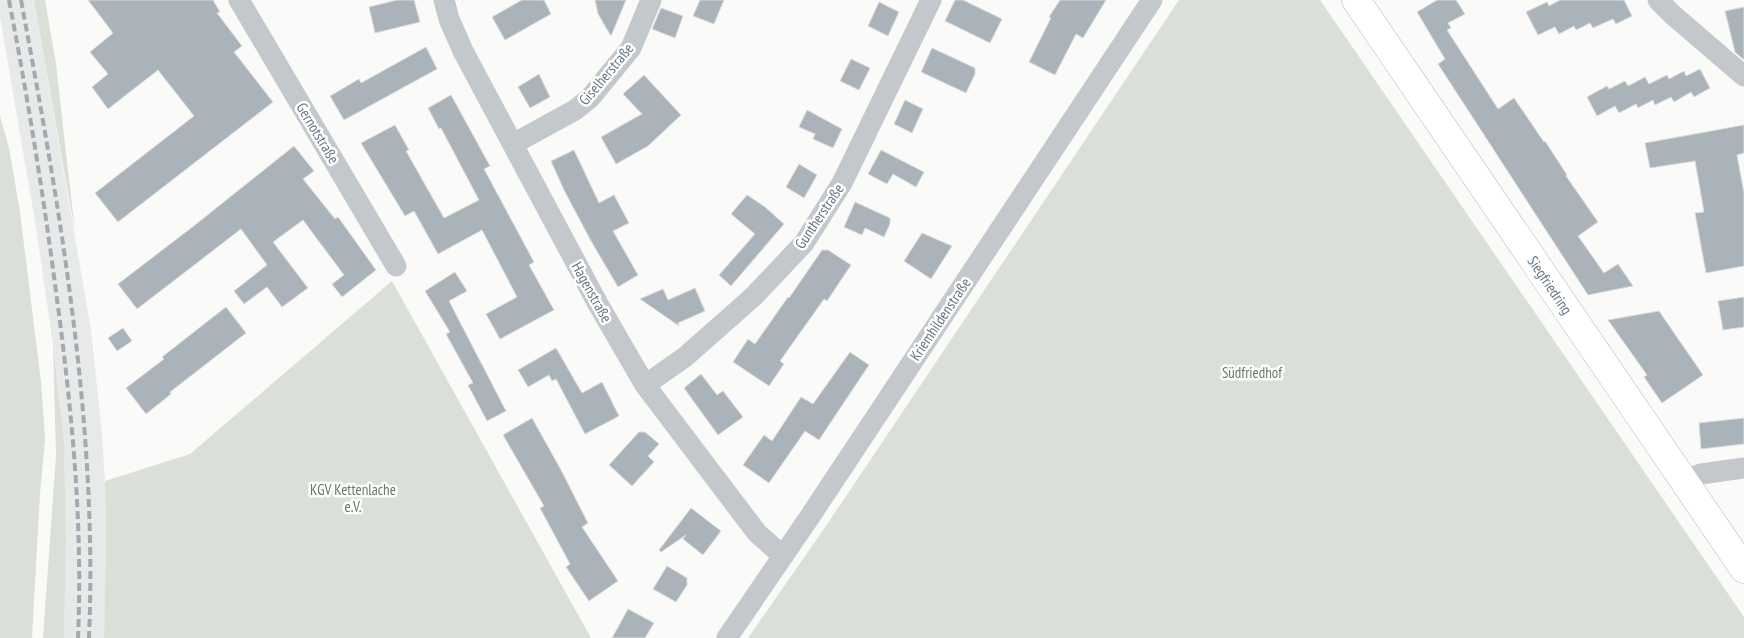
<svg xmlns="http://www.w3.org/2000/svg" width="1744" height="638" font-family="'PT Sans Narrow',sans-serif">
<rect width="100%" height="100%" fill="#fafaf8"/>
<!-- built -->
<path fill="#e8e9e9" d="M0,0H34L91,330L102,433L105,481L106,540L104,638H64L66,540L64,441L53,345L36,227L0,17Z"/>
<!-- green -->
<path fill="#dadfd7" d="M34,0H45L56,64L75,232Z
M1179,0H1320L1744,617V638H748L826,526Z
M0,116L9,148L20,212L41,382L45,440L40,493L32,638H0Z
M392,281L591,638H104L106,540L105,481L190,454Z
M53,345L64,441L66,540L64,638H43L56,455Z"/>
<!-- building -->
<path fill="#aab3b9" stroke="#dcdcda" d="M88,0H213L220,12L217,13L242,46L234,52L273,102L118,222L95,193L194,116L158,70L108,109L92,87L108,74L90,52L113,33Z
M397,0H414L420,22L375,33L369,7Z
M522,0H544L551,14L505,40L492,17Z
M595,0H626L611,36L598,14Z
M700,0H724L714,24L693,16Z
M955,0H963L1002,19L990,43L945,21Z
M1060,0H1106L1083,38L1076,34L1055,75L1029,62L1051,18L1049,17Z
M1437,0H1456L1465,14L1448,23L1451,28L1447,30L1498,109L1514,98L1544,142L1545,141L1567,175L1566,176L1598,222L1578,236L1604,273L1618,264L1633,286L1588,295L1438,64L1445,59L1417,12Z
M1560,0H1624L1632,16L1616,24L1613,19L1593,28L1590,23L1576,30L1574,26L1559,34L1555,27L1538,35L1526,12L1547,2L1549,6Z
M879,2L899,12L888,36L868,26Z
M1744,7V60L1735,52L1725,11Z
M661,8L683,16L675,38L652,29Z
M426,47L437,69L344,120L330,96L359,79L361,83Z
M932,48L975,68V74L966,93L921,72Z
M851,59L870,68L859,90L840,81Z
M1700,69L1710,88L1694,97L1691,92L1674,102L1671,97L1655,105L1653,100L1638,108L1636,104L1619,113L1615,106L1597,116L1587,97L1607,86L1609,89L1625,81L1628,86L1645,77L1649,84L1667,75L1669,79L1684,71L1686,76Z
M539,74L550,97L530,108L518,87Z
M644,75L681,115L648,146L616,164L601,137L642,114L623,94Z
M451,95L490,166L484,169L534,262L529,265L554,310L500,339L486,314L517,297L482,230L438,254L414,211L405,216L361,143L395,125L409,150L406,151L444,218L479,200L441,128L439,129L428,108Z
M905,100L923,109L912,133L894,124Z
M807,110L842,129L833,148L813,139L815,134L799,127Z
M1744,125V153L1737,155L1744,193V266L1706,273L1695,213L1704,212L1695,161L1650,168L1645,143Z
M294,146L314,171L303,179L335,219L338,217L376,270L342,297L332,284L344,275L303,220L273,242L308,288L282,307L267,287L244,304L234,291L267,265L241,229L137,309L118,284L195,225Z
M574,150L599,203L614,195L629,223L613,231L638,275L618,287L591,241L564,190L551,161Z
M881,150L924,172L916,187L893,174L887,184L868,174Z
M799,164L817,175L804,198L786,187Z
M747,195L765,207L784,224L731,286L719,275L755,234L731,214Z
M855,202L890,218V224L884,237L865,228L862,235L844,227Z
M922,233L952,246L931,279L904,261Z
M822,250H828L851,265L827,301L824,299L780,361L784,364L769,386L733,362L748,339L755,344L788,297L789,298Z
M455,272L467,291L449,301L506,411L487,421L468,385L473,383L446,334L450,332L425,291Z
M695,288L705,311L678,323L679,326L640,299L663,289L668,300Z
M1744,297V327L1723,330L1718,301Z
M226,307L246,333L170,392L171,394L146,414L126,388L164,359L162,357Z
M1659,311L1703,375L1662,403L1644,377L1647,375L1608,320Z
M123,328L132,341L117,351L108,338Z
M556,348L582,393L602,382L619,416L585,434L556,379L552,381L549,375L528,387L518,370Z
M850,352L869,365L819,440L805,431L769,483L743,465L764,435L772,441L801,397L813,404Z
M701,374L717,395L723,391L743,417L718,435L684,388Z
M532,418L561,470L588,523L582,527L618,581L589,601L566,567L570,564L540,508L544,506L503,435Z
M1744,418V444L1701,449L1699,423Z
M639,432H645L659,444L648,456L654,462L632,486L609,465Z
M691,508L721,531L703,555L683,539L686,535L661,552L659,550Z
M667,566L687,578V585L676,602L653,589Z
M628,609L654,623L645,638H612Z"/>
<g fill="none" stroke-linecap="round" stroke-linejoin="round">
<!-- major casing -->
<g stroke="#b5babe" stroke-width="29">
<path id="major" d="M1356,0L1744,569"/>
</g>
<!-- minor -->
<path stroke="#c3c8cc" stroke-width="21" d="M239,0L396,266
M444,0L449,19L463,51L598,304L645,385L757,533L783,556
M1658,0L1673,15L1744,76
M513,144L575,110L590,98L631,48L651,0
M645,385L685,357L754,296L804,243L842,183L931,0
M1684,481L1701,474L1744,468
M727,638L811,515L1152,0"/>
<!-- major -->
<use href="#major" stroke="#fff" stroke-width="28"/>
<!-- rail -->
<path stroke="#a2aab0" stroke-width="4" stroke-dasharray="8 4" stroke-linecap="butt" d="M9,0C28,99 44,199 57,299C72,412 83,524 78,638
M21,0C60,209 98,425 89,638"/>
</g>
<g text-anchor="middle" dominant-baseline="central" stroke-width="5" stroke-linejoin="round" paint-order="stroke">
<!-- street labels -->
<g font-size="15" fill="#657683" stroke="#fff">
<text transform="translate(606 74) rotate(-50)">Giselherstraße</text>
<text transform="translate(318 133) rotate(59)">Gernotstraße</text>
<text transform="translate(819 216) rotate(-56)">Guntherstraße</text>
<text transform="translate(1550 285) rotate(56)">Siegfriedring</text>
<text transform="translate(592 292) rotate(61)">Hagenstraße</text>
<text transform="translate(940 319) rotate(-56)">Kriemhildenstraße</text>
</g>
<!-- park labels -->
<g font-size="15" fill="#687a64" stroke="#fff">
<text x="1252" y="372">Südfriedhof</text>
<text x="353" y="489">KGV Kettenlache<tspan x="353" dy="17">e.V.</tspan></text>
</g>
</g>
</svg>
